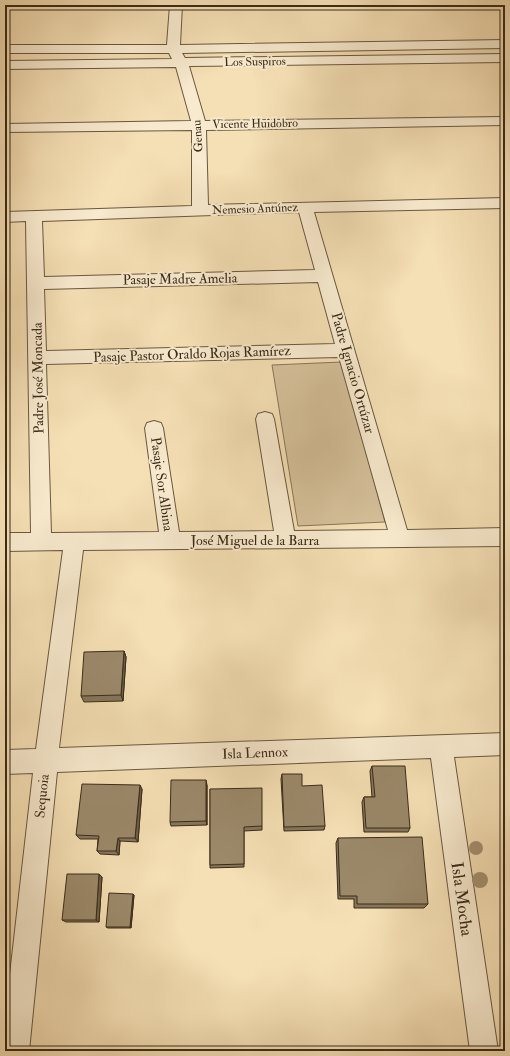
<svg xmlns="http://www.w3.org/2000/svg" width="510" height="1056" font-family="'IM FELL Double Pica',serif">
<rect width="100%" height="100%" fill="#f5dfb4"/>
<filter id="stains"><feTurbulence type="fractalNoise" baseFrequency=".005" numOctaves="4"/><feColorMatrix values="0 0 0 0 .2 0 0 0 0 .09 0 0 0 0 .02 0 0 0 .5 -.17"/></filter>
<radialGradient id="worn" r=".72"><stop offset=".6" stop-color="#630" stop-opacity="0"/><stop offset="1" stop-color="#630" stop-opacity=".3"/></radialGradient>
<!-- green -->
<path fill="#d5c09a" stroke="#88765a" d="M342,362L385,522L298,526L272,365Z"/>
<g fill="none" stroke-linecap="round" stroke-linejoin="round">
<!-- street casing -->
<g stroke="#695840" stroke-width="2">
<path id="street" d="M170,5H182L180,45L505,40V48L182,53L185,58L505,54V62L189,66L205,121L505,117V125L206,130L208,205L505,198V208L314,212L407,530L505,528V546L83,550L59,748L505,733V755L454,757L498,1051H470L431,758L57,772L29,1051H5V1018L33,773L5,774V750L36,749L63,550L5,551V533H31L26,221L5,222V212L192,206V130L5,132V124L191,121L176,67L5,69V61L172,59L169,53H5V45H167ZM299,212L315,270L44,277L42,221ZM318,282L335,344L46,351L44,289ZM339,357L388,530L294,531L274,419L272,414L265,412L258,414L256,419L274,531L179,532L163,428L161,423L154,421L147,423L145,428L159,532L51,533L46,364Z"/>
</g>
<!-- street -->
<use href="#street" fill="#f8eace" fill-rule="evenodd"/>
</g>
<!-- trees -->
<g fill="#a49070">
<circle cx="476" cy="848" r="7"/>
<circle cx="480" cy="880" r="8"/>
</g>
<!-- wall -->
<path fill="#85765b" stroke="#3a2b19" d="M124,651L126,657L123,701L84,702L81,696Z
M372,766L410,828L408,832H364L362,802L364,797H372L370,771Z
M282,774L302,786L325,826L324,830L284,831L281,779Z
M207,785V825L171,826L170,822Z
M142,789L138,842L120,841L119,855L100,854L97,851L98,839H80L76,835Z
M210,789L262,826V830L244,831V867L210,868Z
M338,838L428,904L424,908H354V899H338L336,843Z
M102,877L99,922H66L62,920Z
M134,895L131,928H108L106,927Z"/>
<!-- shaded-wall -->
<path fill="#6c604a" stroke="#3a2b19" d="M124,651L126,657L123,701L121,695Z
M206,780L207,785V825L206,821Z
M140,785L142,789L138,842L135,838Z
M118,838L120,841L119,855L116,851Z
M99,874L102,877L99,922L96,920Z
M133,894L134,895L131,928L130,927Z"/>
<!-- building -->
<path fill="#9b896a" stroke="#3a2b19" d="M124,651L121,695L81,696L84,652Z
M372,766H405L410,828H366L364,797H375Z
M282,774H302V786L322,785L325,826L284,827Z
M171,780H206V821L170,822Z
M82,784L140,785L135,838H118L116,851H97L99,836L76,835Z
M262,788V826L244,827V864L210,865V789Z
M422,837L428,904H357V896H340L338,838Z
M67,874H99L96,920H62Z
M109,893L133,894L130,927H106Z"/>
<g text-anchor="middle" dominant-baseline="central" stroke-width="4" stroke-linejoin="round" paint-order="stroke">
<!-- far-street labels -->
<g font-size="12" fill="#3a2b19" stroke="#f8eace">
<text transform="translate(255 62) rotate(-1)">Los Suspiros</text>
<text transform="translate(255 124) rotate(-1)">Vicente Huidobro</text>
<text transform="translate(198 136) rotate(-94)">Genau</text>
<text transform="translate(255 209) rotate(-2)">Nemesio Antúnez</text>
</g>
<!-- street labels -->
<g font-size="14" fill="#3a2b19" stroke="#f8eace">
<text transform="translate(180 279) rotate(-1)">Pasaje Madre Amelia</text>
<text transform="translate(192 354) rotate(-2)">Pasaje Pastor Oraldo Rojas Ramírez</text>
<text transform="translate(353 373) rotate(74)">Padre Ignacio Ortúzar</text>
<text transform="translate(38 378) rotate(-91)">Padre José Moncada</text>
<text transform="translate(162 484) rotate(82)">Pasaje Sor Albina</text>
<text x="255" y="540">José Miguel de la Barra</text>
<text transform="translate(255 753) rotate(-2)">Isla Lennox</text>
<text transform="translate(42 796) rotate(-84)">Sequoia</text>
</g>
<!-- near-street labels -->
<g font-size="17" fill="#3a2b19" stroke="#f8eace">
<text transform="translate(462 899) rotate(82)">Isla Mocha</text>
</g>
</g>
<!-- margin -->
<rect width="510" height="1056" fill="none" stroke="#f5dfb4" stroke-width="20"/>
<rect x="6" y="6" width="498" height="1044" fill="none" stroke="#3a2b19" stroke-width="2"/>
<rect x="10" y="10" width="490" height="1036" fill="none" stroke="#3a2b19"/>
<rect width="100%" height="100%" filter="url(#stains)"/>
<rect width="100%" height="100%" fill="url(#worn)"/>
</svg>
